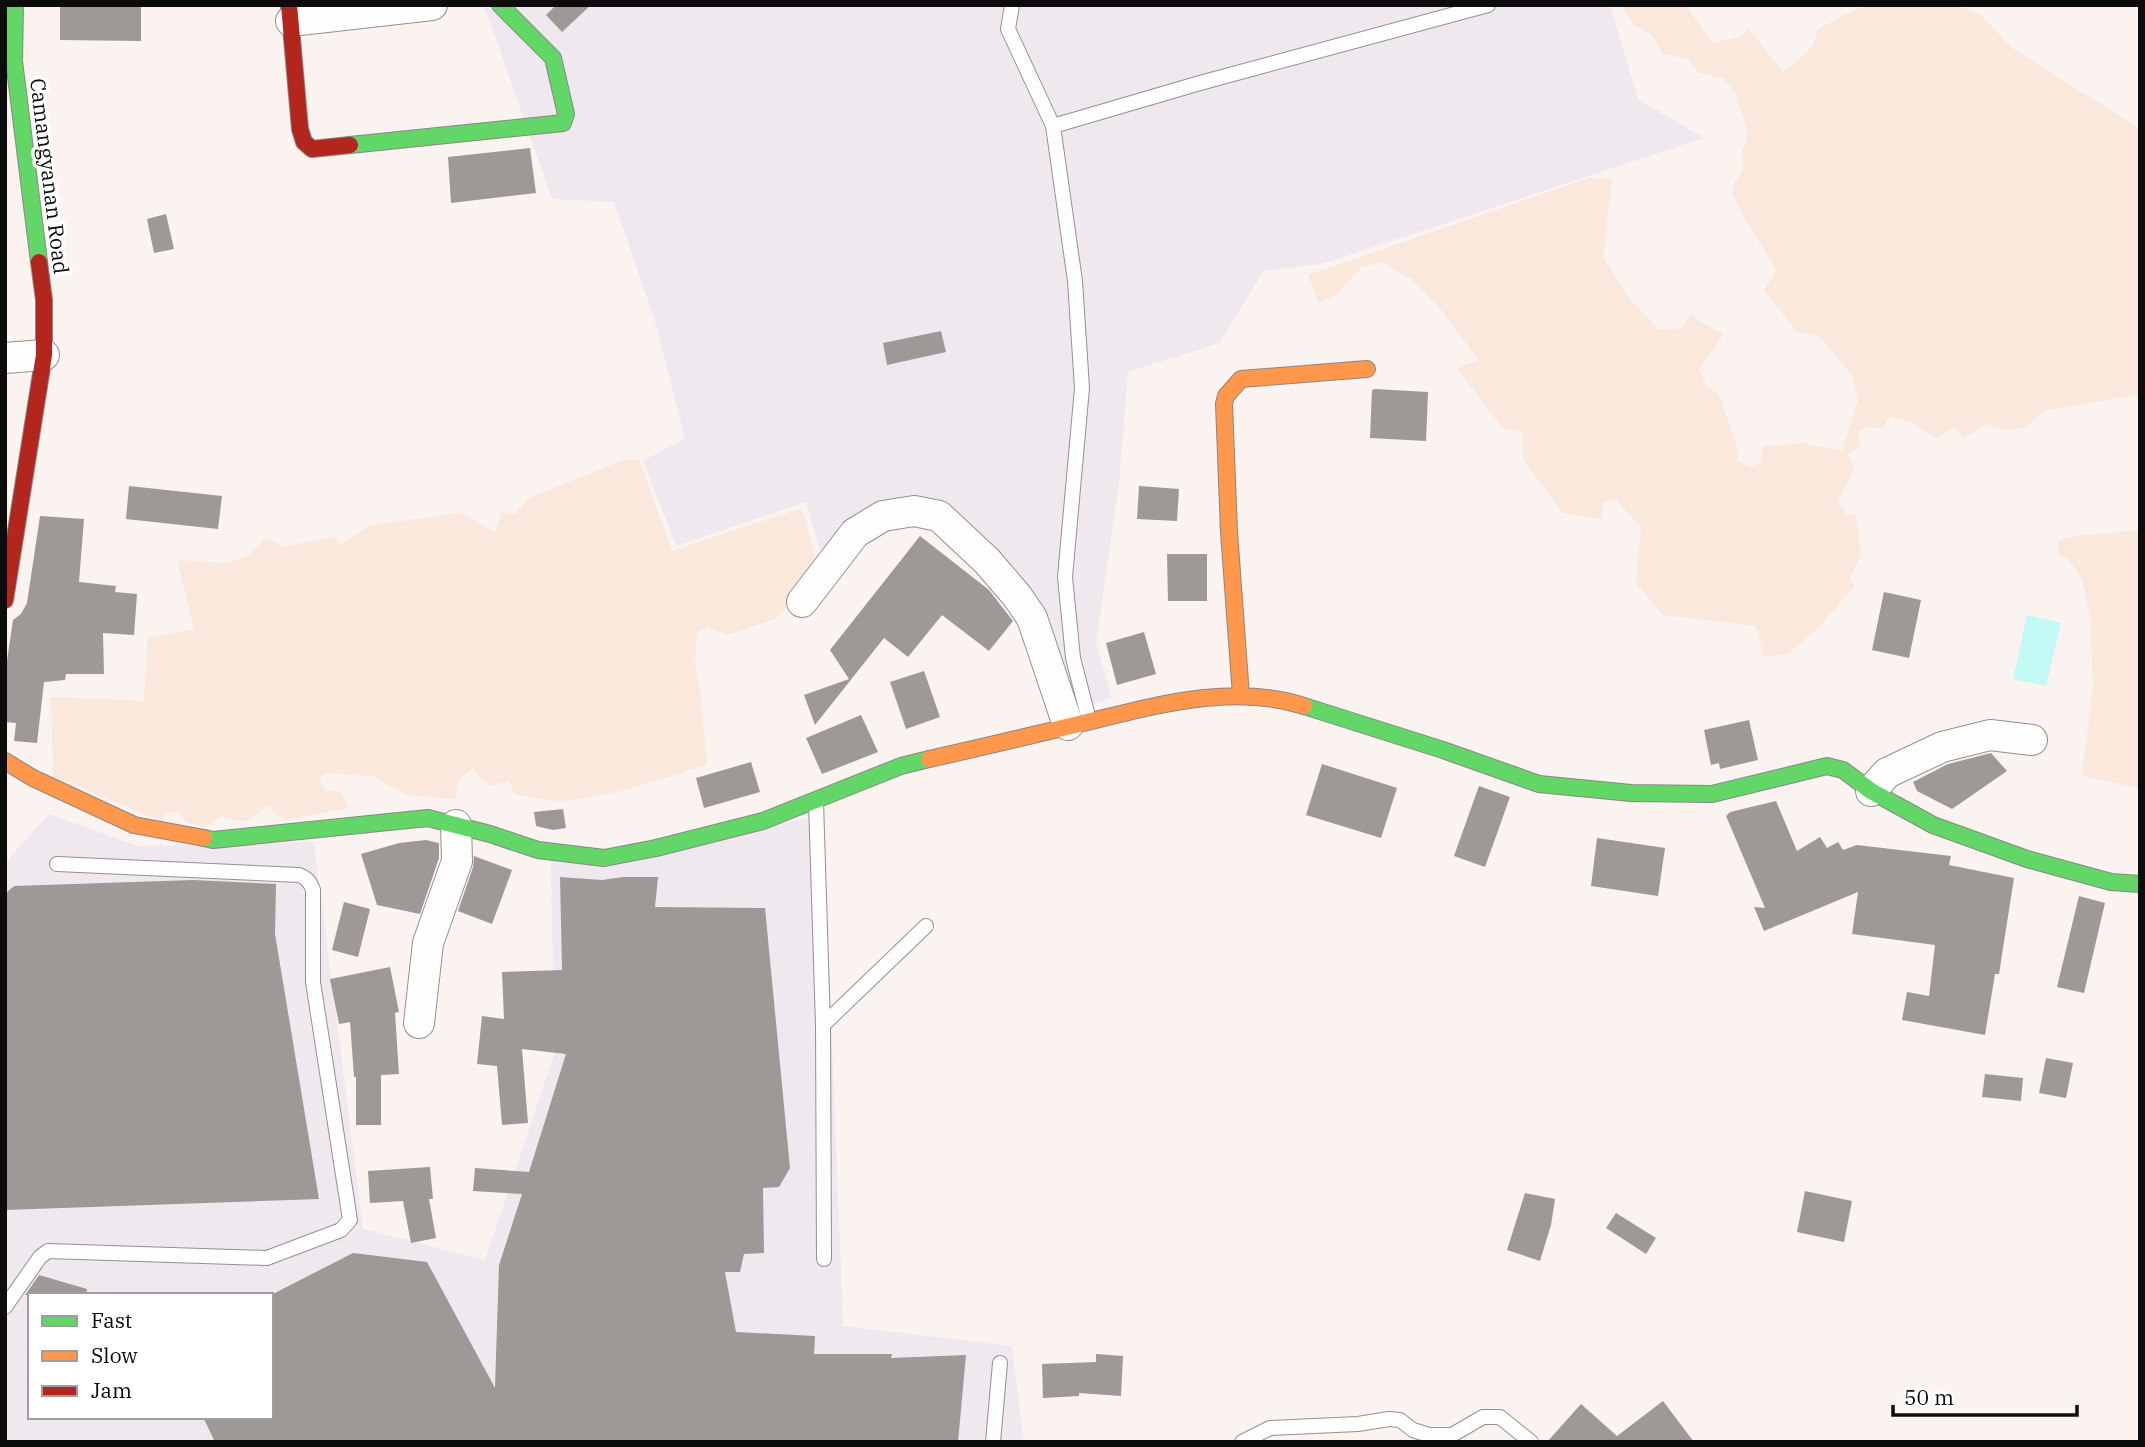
<svg xmlns="http://www.w3.org/2000/svg" width="2145" height="1447" font-family="'IBM Plex Serif',serif">
<rect width="100%" height="100%" fill="#fbf3f0"/>
<!-- industrial -->
<path fill="#efe8ee" fill-rule="evenodd" d="M484,5H1610L1638,99L1704,138L1322,264L1264,271L1219,343L1128,372L1119,482L1096,643L1112,698L1075,710L997,553L879,503L823,559L806,502L676,546L643,461L685,438L656,324L614,202L552,199Z
M49,814L138,846L314,842L363,1229L485,1260L554,1055L551,859L823,816L843,1326L1012,1346L1024,1442H5V863ZM30,1295H271V1417H30Z"/>
<!-- farmland -->
<path fill="#f9e8db" d="M1622,5H1686L1712,43L1740,37L1749,29L1783,72L1800,59L1813,45L1818,29L1863,6L1956,5L1980,14L2012,48L2140,129V394L2043,411L2027,427L2005,430L1986,424L1963,438L1955,427L1937,438L1910,422L1890,416L1883,428L1867,427L1859,432L1860,446L1848,454L1854,469L1838,501L1847,515L1856,514L1861,554L1850,579L1855,586L1816,630L1788,654L1764,657L1756,626L1663,615L1636,583L1641,527L1615,499L1603,503L1602,519L1563,513L1524,461L1522,432L1503,429L1457,368L1479,360L1436,303L1411,279L1382,262L1362,267L1336,295L1319,303L1308,275L1589,178L1612,179L1603,257L1629,298L1659,330L1683,328L1690,314L1723,335L1699,370L1707,386L1719,395L1738,449L1737,461L1750,467L1760,463L1763,446L1804,443L1842,451L1858,400L1852,375L1819,336L1797,332L1764,290L1777,270L1745,220L1732,192L1734,183L1743,171L1742,152L1748,133L1735,92L1722,78L1699,73L1689,59L1663,54L1652,35L1633,25Z
M624,460H639L672,551L802,508L818,568L777,618L728,635L708,627L697,633L695,666L701,698L707,765L621,791L560,802L514,794L509,781L491,786L480,778L473,768L458,781L456,799L406,795L373,776L324,773L319,780L326,791L340,792L349,808L285,820L266,806L248,821L227,819L222,815L206,827L186,822L179,812H165L163,822L53,776L51,697L144,701L148,638L194,629L177,560L226,563L246,557L267,538L282,547L334,537L341,544L371,525L460,513L495,532L502,512L515,514L529,498Z
M2140,530V788L2082,776L2093,687L2090,614L2082,579L2069,560L2057,553L2059,540L2076,536Z"/>
<!-- water -->
<path fill="#c3f9f4" d="M2027,615L2061,623L2046,686L2013,679Z"/>
<!-- building -->
<path fill="#9e9896" d="M60,5H141V41L60,40Z
M556,5H591L562,32L546,15Z
M530,148L536,193L451,203L448,157Z
M166,214L174,249L154,253L147,219Z
M941,331L946,352L887,365L883,343Z
M1375,389L1428,392L1426,441L1370,438L1372,390Z
M129,486L222,496L218,529L126,519Z
M1139,486L1179,489L1177,521L1137,519Z
M40,516L84,519L79,582L116,586L115,592L137,594L134,635L103,633L104,674H66L65,680L44,682L37,743L14,741L16,723L5,722V674L13,620L21,614L27,603Z
M920,536L989,590L1013,621L989,651L942,615L908,657L884,638L815,725L804,695L849,679L830,650Z
M1167,554H1207V601H1168Z
M1884,592L1921,600L1909,658L1872,650Z
M1144,632L1156,674L1117,685L1106,643Z
M924,671L940,717L906,729L890,682Z
M861,715L878,752L822,774L806,738Z
M1749,720L1758,760L1720,769L1719,763L1711,765L1704,730Z
M1991,753L2007,771L1952,809L1917,791L1913,782L1948,764Z
M751,762L760,792L704,808L696,778Z
M1322,764L1397,788L1381,838L1306,815Z
M1479,786L1510,797L1485,867L1454,856Z
M1776,801L1797,851L1820,837L1827,848L1838,842L1843,850L1857,845L1951,856L1949,865L2014,878L1999,974H1995L1985,1035L1902,1020L1907,992L1929,996L1935,945L1852,934L1858,892L1764,931L1754,907L1765,908L1726,816L1730,812Z
M563,809L566,828L553,830L536,826L534,812Z
M1597,838L1665,848L1658,896L1591,886Z
M426,840L439,843V858L420,914L377,905L361,854L399,843Z
M474,856L512,870L492,924L458,911L473,867Z
M560,877L602,880L623,877H658L655,907L765,908L790,1168L779,1187L763,1188L764,1253L744,1254L740,1272H725L736,1332L815,1336L814,1354H892L891,1358L966,1355L958,1442H215L203,1417H271V1295L353,1253L427,1262L495,1388L499,1265L522,1194L473,1191L475,1168L529,1172L566,1054L522,1049L528,1123L502,1125L497,1066L477,1064L482,1016L504,1019L502,972L562,970Z
M193,880L276,884L275,934L319,1199L5,1210V894L14,886Z
M2079,896L2105,903L2084,993L2057,987Z
M344,902L370,909L358,957L332,950Z
M390,967L399,1012L395,1013L399,1074L381,1075V1125H356V1077H354L350,1022L339,1024L330,979Z
M2046,1058L2073,1063L2066,1098L2039,1093Z
M1985,1074L2023,1078L2021,1101L1982,1097Z
M430,1167L433,1199H429L436,1238L411,1243L403,1201L370,1203L368,1171Z
M1805,1191L1852,1201L1844,1242L1797,1232Z
M1525,1193L1555,1199L1551,1225L1540,1261L1507,1250Z
M1616,1213L1656,1238L1646,1254L1606,1228Z
M39,1275L87,1289L86,1295H25Z
M1096,1354L1123,1356L1121,1396L1079,1393V1396L1043,1398L1042,1364L1096,1362Z
M1663,1401L1694,1442H1547L1581,1404L1617,1436Z"/>
<g fill="none" stroke-linecap="round" stroke-linejoin="round">
<!-- lane casing -->
<g stroke="#94908f" stroke-width="16">
<path id="lane" d="M1012,5L1008,29L1053,126L1075,281L1082,388L1065,577L1073,658L1089,720
M1053,126L1200,83L1488,5
M816,801L823,1025L824,1259
M823,1025L926,926
M5,1307L40,1257L48,1251L267,1258L341,1230L350,1220L313,982V890C310,882 307,878 299,875L57,864
M993,1442L1000,1363
M1242,1442L1270,1428L1358,1424L1389,1419L1400,1420L1413,1430L1429,1435H1452L1483,1417H1500L1531,1442"/>
</g>
<!-- street casing -->
<g stroke="#94908f" stroke-width="32">
<path id="street" d="M291,21L432,5
M5,358L44,355
M802,602L855,533L883,516L914,511L939,516L987,561L1017,596L1032,618L1068,725
M1871,791L1887,773L1942,747L1990,735L2032,740
M419,1023L428,943L457,861L456,825"/>
</g>
<!-- fast casing -->
<g stroke="#8a8785" stroke-width="18">
<path id="fast" d="M15,5L14,61L39,262
M350,145L563,123L566,114L553,58L500,5
M1304,706L1443,750L1539,784L1631,793L1712,794L1827,766L1843,770L1871,791L1933,825L2027,859L2111,882L2140,884
M204,838L213,840L428,818L490,834L538,850L604,858L656,848L763,821L901,766L929,759"/>
</g>
<!-- slow casing -->
<g stroke="#8a8785" stroke-width="18">
<path id="slow" d="M1241,696L1229,532L1224,404L1226,396L1241,379L1367,369
M929,759C979,748 1029,736 1079,724C1151,707 1230,682 1304,706
M5,761L33,778L134,825L204,838"/>
</g>
<!-- jam casing -->
<g stroke="#8a8785" stroke-width="18">
<path id="jam" d="M289,5L300,129L304,142L312,149L350,145
M5,600L44,355V300L39,262"/>
</g>
<!-- lane -->
<use href="#lane" stroke="#fefdfd" stroke-width="14"/>
<!-- street -->
<use href="#street" stroke="#fefdfd" stroke-width="30"/>
<!-- fast -->
<use href="#fast" stroke="#63d668" stroke-width="16"/>
<!-- slow -->
<use href="#slow" stroke="#ff974d" stroke-width="16"/>
<!-- jam -->
<use href="#jam" stroke="#b3261e" stroke-width="16"/>
</g>
<g text-anchor="middle" dominant-baseline="central" stroke-width="7" stroke-linejoin="round" paint-order="stroke">
<!-- street labels -->
<g font-size="21" fill="#0c0c0c" stroke="#fff">
<text transform="translate(50 176) rotate(83)">Camangyanan Road</text>
</g>
</g>
<!-- border -->
<rect width="2145" height="1447" fill="none" stroke="#0c0c0c" stroke-width="14"/>
<!-- legend -->
<rect x="28" y="1293" width="245" height="126" fill="#ffffff" stroke="#9e9e9e" stroke-width="2"/>
<rect x="42" y="1316" width="35" height="10" fill="#63d668" stroke="#9e9e9e" stroke-width="2"/>
<text x="91" y="1328" font-size="21" fill="#0c0c0c">Fast</text>
<rect x="42" y="1351" width="35" height="10" fill="#ff974d" stroke="#9e9e9e" stroke-width="2"/>
<text x="91" y="1363" font-size="21" fill="#0c0c0c">Slow</text>
<rect x="42" y="1386" width="35" height="10" fill="#b3261e" stroke="#9e9e9e" stroke-width="2"/>
<text x="91" y="1398" font-size="21" fill="#0c0c0c">Jam</text>
<!-- scale -->
<path d="M1893 1405v10h184v-10" fill="none" stroke="#0c0c0c" stroke-width="3.5"/>
<text x="1904" y="1405" font-size="21" fill="#0c0c0c" stroke="#ffffff" stroke-width="5" paint-order="stroke">50 m</text>
</svg>
